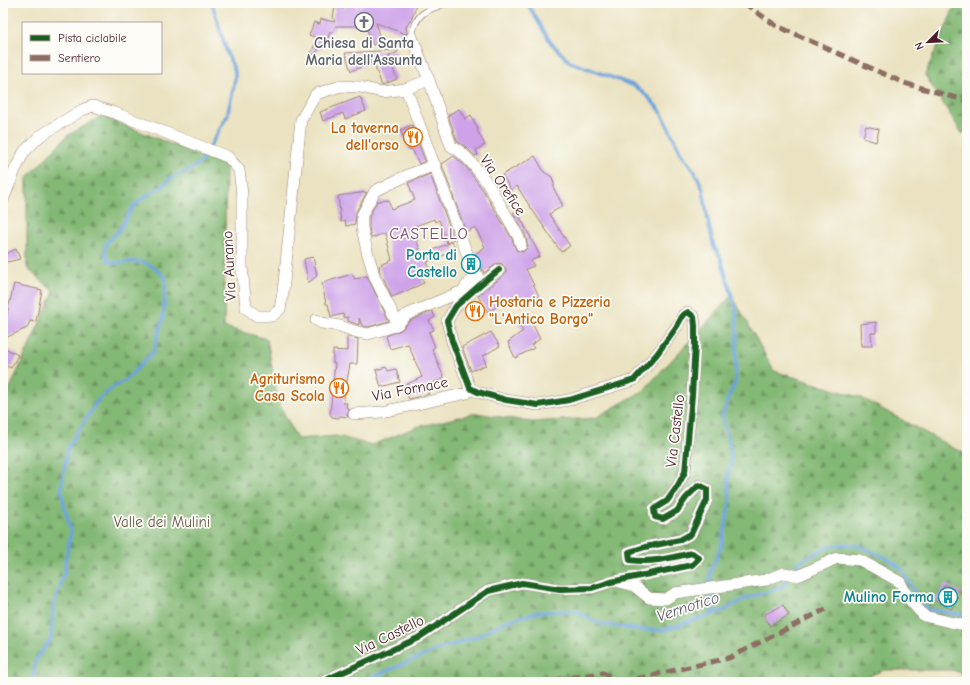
<svg xmlns="http://www.w3.org/2000/svg" width="970" height="685" font-family="'Comic Neue',sans-serif">
<defs>
<pattern id="forest-firs" width="22" height="20" patternUnits="userSpaceOnUse"><rect width="22" height="20" fill="#83b874"/><path d="M5 1l3.5 6h-7zM16 11l3.5 6h-7z" fill="#6d955f"/></pattern>
</defs>
<rect width="100%" height="100%" fill="#fdfcf7"/>
<filter id="ink" filterUnits="userSpaceOnUse"><feTurbulence type="fractalNoise" baseFrequency=".025" numOctaves="2"/><feDisplacementMap in="SourceGraphic" scale="8" xChannelSelector="R" yChannelSelector="G"/><feConvolveMatrix kernelMatrix="1 2 1 2 8 2 1 2 1" color-interpolation-filters="sRGB"/></filter>
<filter id="wash" filterUnits="userSpaceOnUse"><feTurbulence type="fractalNoise" baseFrequency=".012" numOctaves="4" result="noise"/><feDisplacementMap in="SourceGraphic" scale="16" xChannelSelector="R" yChannelSelector="G"/><feGaussianBlur stdDeviation="0.9" result="paint"/><feColorMatrix in="noise" values="0 0 0 0 0 0 0 0 0 0 0 0 0 0 0 0 0 1.4 0 .05"/><feComposite in="paint" operator="in"/></filter>
<g filter="url(#wash)">
<rect width="100%" height="100%" fill="#eae2c0"/>
<!-- forest -->
<path fill="url(#forest-firs)" stroke="#666c50" d="M956,3H967V134L962,133L925,75Z
M101,116L226,166L224,327L267,339L278,401L297,439L336,436L372,445L417,427L477,413L531,422L595,418L643,391L732,295L774,371L862,398L955,449L967,453V675L952,670H884L854,682H3V403L54,292L27,268V178L67,136Z"/>
<g fill="none" stroke-linecap="round" stroke-linejoin="round">
<!-- stream -->
<path stroke="#6da3db" stroke-width="3.5" d="M527,3L551,43L570,62L635,86L648,97L660,110L682,155L694,170L703,189L708,221L714,247L720,256L736,309L737,336L735,384L728,398L722,417L729,444L731,461L728,478L730,502L722,544L710,573L713,614
M30,682L34,676L35,661L51,638L53,608L65,570L66,557L71,532L65,509L61,488L68,447L98,400L116,385L126,380L153,352L163,318L166,279C153,265 146,260 127,262C120,263 115,264 108,261L105,252L106,244L119,230L134,205L152,192L162,187L171,178L189,170L202,161L227,116L233,90L235,79V71L227,53L212,3
M360,682L437,650L478,636L504,622L538,612L576,611L601,624L640,630H664L713,614L725,610L744,599L784,586L799,562L827,547L844,544L860,546L887,558L902,569L916,596L928,609L967,616"/>
</g>
<g id="blocks">
<!-- building -->
<path fill="#cda2e9" d="M336,3H341L343,9L354,4L356,7L366,3H417L412,18L406,27L407,32L406,34L376,23L382,41L373,45L366,26H336L332,33L330,32L326,44L310,57L317,38L309,35L314,22L320,24L321,19L335,22L333,17Z
M397,50L398,52L388,56L397,79L382,85L373,62L351,71L345,53Z
M360,97L366,111L345,119L343,113L323,121L320,112Z
M459,109L465,119L471,115L478,129L477,130L485,145L476,150L478,155L475,156L466,147L457,141L448,115Z
M412,125L425,161L419,164L412,149L409,150L400,130Z
M866,126L879,129L876,142L863,138Z
M454,156L466,167L483,190L512,239L516,250L523,252L526,249L528,246L525,234L513,213L517,211L540,256L531,261L534,266L526,269L539,296L522,305L517,294L488,312L478,296L503,276L506,272V269L502,264L498,263L484,273L480,265L475,263L476,260L475,254L485,247L475,227L466,232L442,165V164Z
M535,156L544,172L552,177L554,184V189L563,206L549,214L570,246L561,252L527,202L517,186L511,190L502,175Z
M430,174L454,239L447,243L439,220L435,222L434,219L413,227L421,255L452,242L456,250L427,262L429,267L418,271L424,283L392,297L382,275L379,266L392,260L385,233L371,238L369,227V217L377,201L389,200L391,209L415,200L408,183Z
M367,192L356,212L355,224L346,226L345,221L341,222L338,196Z
M16,249L20,259L3,263V255Z
M313,257L317,276L308,283L304,259Z
M352,274L355,279L367,276L389,321L368,327L362,326L359,318V325L348,321V317L344,318L343,314L331,317L328,304H326L322,283Z
M14,284L42,290L36,322L30,321L27,328L3,339V331Z
M432,311L435,317L429,321L434,330L429,332L435,347L432,349L444,378L425,386L429,394L409,399L403,386L422,377L408,344L390,349L386,336L401,330L410,321Z
M527,313L540,339L531,345L534,348L515,358L508,342L523,331L516,320Z
M876,322V333H871L872,346H861L860,324Z
M491,332L500,346L483,356L486,365L471,371L462,347Z
M347,336L358,339L357,364H350L343,403H347L346,407L349,409L347,414L348,417L341,416L338,418L332,417L330,414L335,363H333V350L347,351Z
M3,347L18,355L11,368L3,365Z
M386,367L388,371L396,369L400,382L381,387L376,370Z
M945,584L962,593L951,609L935,601Z
M783,605L789,615L770,626L764,615Z"/>
</g>
</g>
<g filter="url(#ink)">
<use href="#blocks" fill-opacity="0" stroke="#9a8076" stroke-width="1"/>
<g fill="none" stroke-linecap="round" stroke-linejoin="round">
<!-- lane casing -->
<g stroke="#9a8076" stroke-width="7">
<path id="lane" d="M412,37C415,13 426,10 447,3"/>
</g>
<!-- street casing -->
<g stroke="#9a8076" stroke-width="12">
<path id="street" d="M412,37L429,80L451,146C478,159 503,210 518,236L521,245
M405,89L408,94L469,259
M3,200L15,170L24,152L40,136L82,110L93,106L115,113L228,157L239,170L242,194V267L246,308L257,316H272L280,309L283,292L301,120L316,94L341,86L360,87L382,92L405,89L429,80
M464,296L466,286L477,275L475,270
M316,320L322,323L340,326L357,332L368,334L392,327L398,324L406,315L465,290
M398,324L375,278L367,251L362,228V215L375,191L408,175L435,165
M354,414L382,412L467,393L470,388
M616,581L634,586L649,598L666,599L675,593L766,580L784,573L798,576L837,558L860,560L900,582L909,599L924,616L954,623L967,625
M323,682L330,678L418,638L488,591L522,583L560,589L592,588L611,582L692,565L699,558L692,553C671,558 652,563 630,560L629,552L645,547L680,540L691,534L707,500V489L699,485L686,498L677,511L663,519L655,517L654,509L667,501L677,487L685,472L692,395L695,344V326L694,317L688,312L683,315L677,326L657,354L634,380L569,400L538,405L506,400L478,392L470,388L452,341L447,321L456,306L481,284L499,270"/>
</g>
<!-- lane -->
<use href="#lane" stroke="#fff" stroke-width="5.5"/>
<!-- street -->
<use href="#street" stroke="#fff" stroke-width="11"/>
<!-- quiet -->
<path stroke="#8d6e63" stroke-width="5" stroke-dasharray="10 5" stroke-linecap="butt" d="M744,3L775,25L904,83L967,101
M557,682L559,679L603,673L621,682
M622,682L729,658L826,609"/>
<!-- cycleway casing -->
<g stroke="#fdfcf7" stroke-width="8">
<path id="cycleway" d="M323,682L330,678L418,638L488,591L522,583L560,589L592,588L611,582L692,565L699,558L692,553C671,558 652,563 630,560L629,552L645,547L680,540L691,534L707,500V489L699,485L686,498L677,511L663,519L655,517L654,509L667,501L677,487L685,472L692,395L695,344V326L694,317L688,312L683,315L677,326L657,354L634,380L569,400L538,405L506,400L478,392L470,388L452,341L447,321L456,306L481,284L499,270"/>
</g>
<!-- cycleway -->
<use href="#cycleway" stroke="#1b5e20" stroke-width="6"/>
</g>
</g>
<!-- icons -->
<defs>
<g id="church-ring" transform="scale(1)"><circle r="9.5" fill="#fdfcf7" stroke="#6b7280" stroke-width="1.5"/><path d="M-1.2-6h2.4v3.5h3.3v2.4h-3.3V6h-2.4V-.1h-3.3v-2.4h3.3Z" fill="#6b7280"/></g>
<g id="restaurant-ring" transform="scale(1)"><circle r="9.5" fill="#fdfcf7" stroke="#e8710a" stroke-width="1.5"/><path d="M-5-6h1v4h1v-4h1v4h1v-4h1v5L-1.5 .5V6h-2V.5L-5-1ZM5-6V6H3V1.5H1.5Q1.5-4 5-6Z" fill="#e8710a"/></g>
<g id="building-ring" transform="scale(1)"><circle r="9.5" fill="#fdfcf7" stroke="#0f9aa8" stroke-width="1.5"/><path d="M-4-6H4V6H1V3H-1V6H-4ZM-2.5-4.3h1.7v1.8h-1.7ZM.8-4.3h1.7v1.8H.8ZM-2.5-1h1.7V.8h-1.7ZM.8-1h1.7V.8H.8Z" fill="#0f9aa8"/></g>
</defs>
<g fill-rule="evenodd">
<use href="#church-ring" x="364" y="22"/>
<use href="#restaurant-ring" x="413" y="137"/>
<use href="#building-ring" x="471" y="264"/>
<use href="#restaurant-ring" x="475" y="311"/>
<use href="#restaurant-ring" x="339" y="388"/>
<use href="#building-ring" x="948" y="597"/>
</g>
<g text-anchor="middle" dominant-baseline="central" stroke-width="3.5" stroke-linejoin="round" paint-order="stroke">
<!-- worship labels -->
<g font-size="15" font-weight="bold" fill="#5b616d" stroke="#fdfcf7">
<text x="364" y="43">Chiesa di Santa<tspan x="364" dy="17">Maria dell'Assunta</tspan></text>
</g>
<!-- food labels -->
<g font-size="15" font-weight="bold" fill="#c56008" stroke="#fdfcf7" text-anchor="end">
<text x="399" y="128">La taverna<tspan x="399" dy="17">dell'orso</tspan></text>
<text x="489" y="302" text-anchor="start">Hostaria e Pizzeria<tspan x="489" dy="17">"L'Antico Borgo"</tspan></text>
<text x="325" y="379">Agriturismo<tspan x="325" dy="17">Casa Scola</tspan></text>
</g>
<!-- street labels -->
<g font-size="15" fill="#4a1f2b" stroke="#fdfcf7">
<text transform="translate(503 185) rotate(56)">Via Orefice</text>
<text transform="translate(229 266) rotate(-93)">Via Aurano</text>
<text transform="translate(410 389) rotate(-11)">Via Fornace</text>
<text transform="translate(675 431) rotate(-83)">Via Castello</text>
<text transform="translate(390 635) rotate(-26)">Via Castello</text>
</g>
<!-- culture labels -->
<g font-size="15" font-weight="bold" fill="#0d838f" stroke="#fdfcf7" text-anchor="end">
<text x="457" y="255">Porta di<tspan x="457" dy="17">Castello</tspan></text>
<text x="934" y="597">Mulino Forma</text>
</g>
<!-- park labels -->
<g font-size="15" fill="#655647" stroke="#fdfcf7">
<text x="162" y="522">Valle dei Mulini</text>
</g>
<!-- neighbourhood labels -->
<g font-size="16" letter-spacing="1" fill="#784d6e" stroke="#fdfcf7">
<text x="429" y="234">CASTELLO</text>
</g>
<!-- water labels -->
<g font-size="16" font-style="italic" fill="#585471" stroke="#fdfcf7">
<text transform="translate(688 607) rotate(-18)">Vernotico</text>
</g>
</g>
<!-- margin -->
<rect width="970" height="685" fill="none" stroke="#fdfcf7" stroke-width="16"/>
<!-- legend -->
<rect x="22" y="22" width="140" height="52" fill="#fdfcf7" stroke="#b5a4a5"/>
<rect x="30" y="35" width="20" height="6" fill="#1b5e20" stroke="#b5a4a5"/>
<text x="58" y="42" font-size="12" fill="#4a1f2b">Pista ciclabile</text>
<rect x="30" y="55" width="20" height="6" fill="#8d6e63" stroke="#b5a4a5"/>
<text x="58" y="62" font-size="12" fill="#4a1f2b">Sentiero</text>
<!-- north arrow -->
<g transform="translate(928 42) rotate(246)" stroke="#fdfcf7" stroke-width="3" paint-order="stroke">
<path d="M0-3L7 15L0 10L-7 15Z" fill="#4a1f2b"/>
<text y="-6" font-size="11" font-weight="bold" text-anchor="middle" fill="#4a1f2b">N</text>
</g>
</svg>
